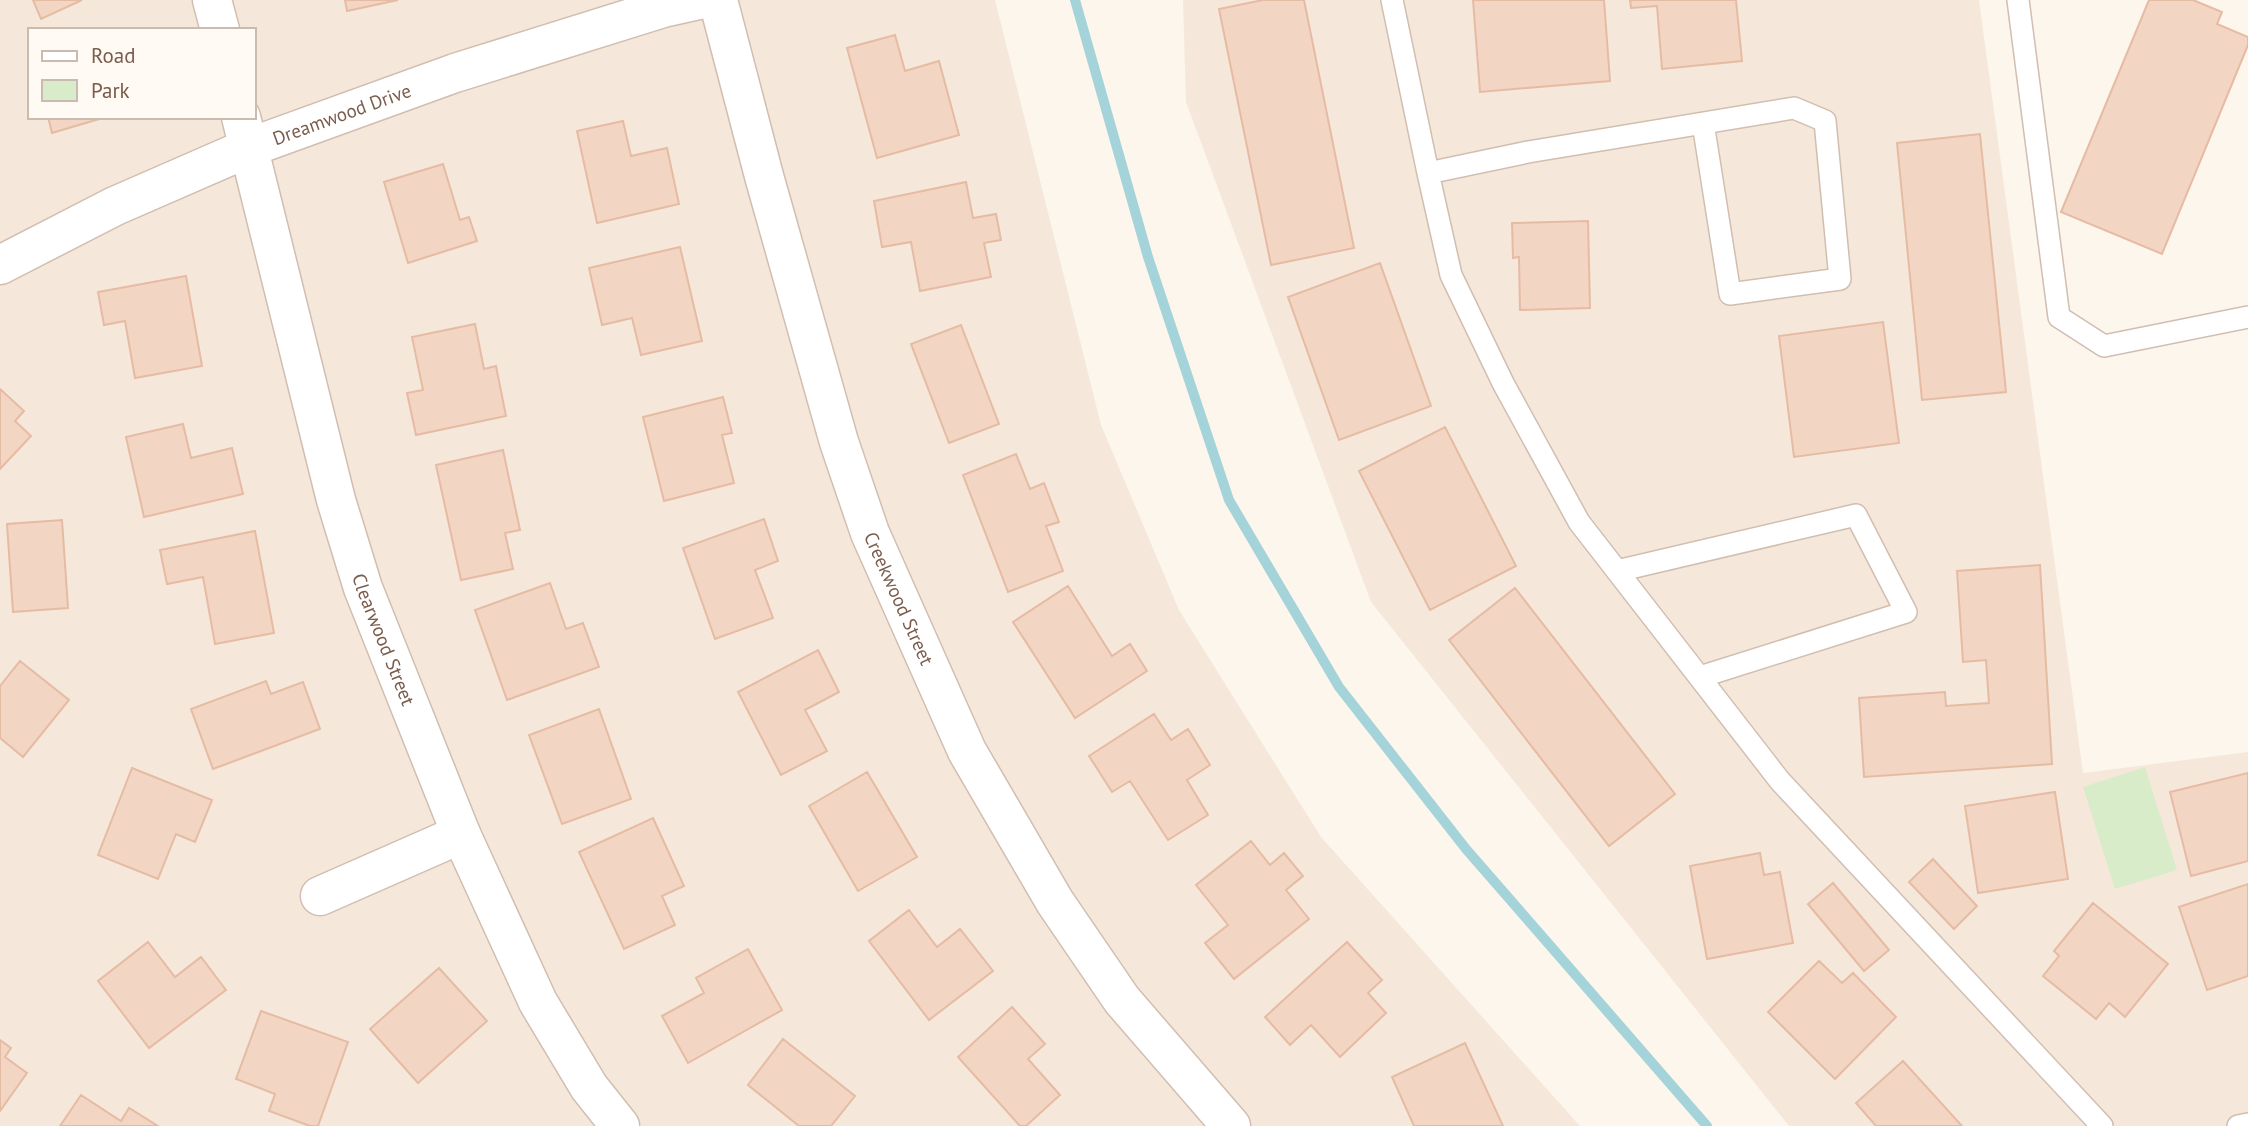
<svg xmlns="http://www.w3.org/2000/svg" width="2248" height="1126" font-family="'PT Sans',sans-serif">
<rect width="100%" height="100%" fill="#fdf6ec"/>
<!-- residential -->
<path fill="#f5e8da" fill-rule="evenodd" d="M0,0H995L1101,425L1179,610L1321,837L1580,1126H0ZM30,30H254V117H30Z
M1183,0H1979L2083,773L2248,752V1126H1789L1371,602L1186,102Z"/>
<!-- green -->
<path fill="#d8ecc9" d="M2145,767L2177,870L2115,889L2083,787Z"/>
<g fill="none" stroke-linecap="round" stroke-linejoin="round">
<!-- stream -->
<path stroke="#a5d3da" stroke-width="10" d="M1075,0L1148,257L1229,500L1339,687L1466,849L1707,1126"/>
</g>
<!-- building -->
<path fill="#f3d5c3" stroke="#e6bba3" stroke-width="2" d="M33,0H82L41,19Z
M345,0H398L347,11Z
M1263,0H1304L1354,248L1271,265L1219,9Z
M1473,0H1604L1610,81L1480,92Z
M1630,0H1736L1742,61L1662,69L1657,6L1631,8Z
M2149,0H2193L2222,12L2217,24L2248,37V45L2162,254L2061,212Z
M895,35L905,71L939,61L959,135L877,158L847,48Z
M48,117H106L52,133Z
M623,121L631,156L667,148L679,204L597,223L577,131Z
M1980,134L2006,392L1922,400L1897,143Z
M443,164L460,220L469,217L477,241L408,263L384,182Z
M966,182L973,218L996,214L1001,240L984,243L991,277L920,291L911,242L882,247L874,201Z
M1588,221L1590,308L1520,310L1519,257L1513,258L1512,223Z
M680,247L702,341L641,355L632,318L602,325L589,268Z
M1380,263L1431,406L1339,440L1288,297Z
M186,276L202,366L135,378L125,321L104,325L98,292Z
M1883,322L1899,443L1794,457L1779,336Z
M475,324L484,369L496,366L506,416L416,435L407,393L423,390L412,337Z
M961,325L999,424L949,443L911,344Z
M0,389L24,411L15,421L31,436L0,469Z
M723,397L732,433L722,435L734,483L664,501L643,417Z
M183,424L191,458L232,448L243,494L144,517L126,437Z
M1445,427L1516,566L1430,610L1359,471Z
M503,450L520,530L505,533L513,569L461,580L436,465Z
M1016,454L1030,489L1044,483L1059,522L1046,526L1063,571L1008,592L963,475Z
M764,519L778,561L755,570L773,618L715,639L683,548Z
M62,520L68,608L13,612L7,524Z
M255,531L274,633L215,644L203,577L167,584L160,550Z
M2040,565L2052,764L1864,777L1859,698L1945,692L1946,706L1989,703L1986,660L1963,662L1957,571Z
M550,583L566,629L583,623L599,667L507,700L475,610Z
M1068,586L1112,656L1130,644L1147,671L1075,718L1013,622Z
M1515,588L1675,794L1609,846L1449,640Z
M818,650L839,692L805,710L827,751L781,775L738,692Z
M20,661L69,700L23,757L0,738V686Z
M266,681L271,694L303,682L320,729L213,769L191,709Z
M599,709L631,799L562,824L529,735Z
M1154,714L1171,740L1188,729L1210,765L1187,780L1208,815L1168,840L1130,781L1112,792L1089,756Z
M132,768L212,800L195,842L176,834L158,879L98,855Z
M867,772L917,857L858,891L809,806Z
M2248,773V861L2191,876L2170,792Z
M2055,792L2068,879L1978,893L1965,806Z
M653,818L684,886L662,896L675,925L624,949L579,852Z
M1251,841L1270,865L1284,853L1303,876L1286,890L1309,919L1234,979L1205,943L1228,925L1196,885Z
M1760,853L1764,875L1780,872L1793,943L1707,959L1690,866Z
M1933,859L1977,906L1954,929L1909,882Z
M1833,883L1889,950L1864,971L1808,904Z
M2248,884V976L2207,990L2179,907Z
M2093,903L2168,964L2125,1017L2109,1003L2096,1019L2043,976L2059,956L2054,951Z
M909,910L937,947L960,929L993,971L929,1020L869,941Z
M148,942L175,977L201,957L226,990L149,1048L98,981Z
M1347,942L1382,980L1368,993L1386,1013L1340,1057L1311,1025L1290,1045L1265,1017Z
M748,949L782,1010L688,1063L662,1016L704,993L696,978Z
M1819,961L1842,983L1853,973L1896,1017L1835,1079L1768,1012Z
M439,968L487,1021L418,1083L370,1029Z
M1012,1007L1045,1044L1028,1059L1060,1095L1026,1126H1020L958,1057Z
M261,1011L348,1042L318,1126H310L269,1111L275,1094L236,1079Z
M783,1039L855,1096L831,1126H799L748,1085Z
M0,1040L11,1048L5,1057L27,1073L0,1111Z
M1465,1043L1503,1126H1414L1392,1077Z
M1903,1061L1962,1126H1876L1856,1103Z
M81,1095L121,1121L129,1108L158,1126H60Z"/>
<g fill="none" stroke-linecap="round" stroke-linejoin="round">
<!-- service casing -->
<g stroke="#d1beb0" stroke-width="24">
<path id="service" d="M1392,0L1428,173L1528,152L1794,108L1825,121L1840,279L1730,294L1703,123
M2018,0L2059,317L2104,346L2248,317
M1428,173L1451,275L1503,383L1579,522L1780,781L2102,1126
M1617,571L1856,515L1906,612L1700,677
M2238,1126L2248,1124"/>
</g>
<!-- minor casing -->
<g stroke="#d1beb0" stroke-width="41">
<g id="minor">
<path d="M212,0L220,30"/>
<path id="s1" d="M718,0L764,176L839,442L870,533L967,751L1055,902L1122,1000L1231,1126"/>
<path id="s2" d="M241,117L336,500L363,588L461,834L538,1002L589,1087L620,1126"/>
<path d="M320,896L461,834"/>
</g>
</g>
<!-- tertiary casing -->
<g stroke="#d1beb0" stroke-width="41">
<g id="tertiary">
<path id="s3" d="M0,265L115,206L248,148L455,73L663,8L699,0"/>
</g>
</g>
<!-- service -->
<use href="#service" stroke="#fff" stroke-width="21"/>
<!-- minor -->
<use href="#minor" stroke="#fff" stroke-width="38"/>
<!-- tertiary -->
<use href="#tertiary" stroke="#fff" stroke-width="38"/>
</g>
<g text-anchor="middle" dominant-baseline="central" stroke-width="5" stroke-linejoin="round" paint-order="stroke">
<!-- street labels -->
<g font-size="19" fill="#7a5c4d" stroke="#fffaf3">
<text stroke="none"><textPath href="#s3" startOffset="374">Dreamwood Drive</textPath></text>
<text stroke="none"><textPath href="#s1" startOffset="626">Creekwood Street</textPath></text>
<text stroke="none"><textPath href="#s2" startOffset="542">Clearwood Street</textPath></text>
</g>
</g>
<!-- legend -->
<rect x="28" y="28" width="228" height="91" fill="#fffaf3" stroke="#cabbb1" stroke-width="2"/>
<rect x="42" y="51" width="35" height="10" fill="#ffffff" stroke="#cabbb1" stroke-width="2"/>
<text x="91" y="63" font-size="21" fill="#7a5c4d">Road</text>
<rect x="42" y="80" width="35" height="21" fill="#d8ecc9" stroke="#cabbb1" stroke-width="2"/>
<text x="91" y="98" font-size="21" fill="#7a5c4d">Park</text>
</svg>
